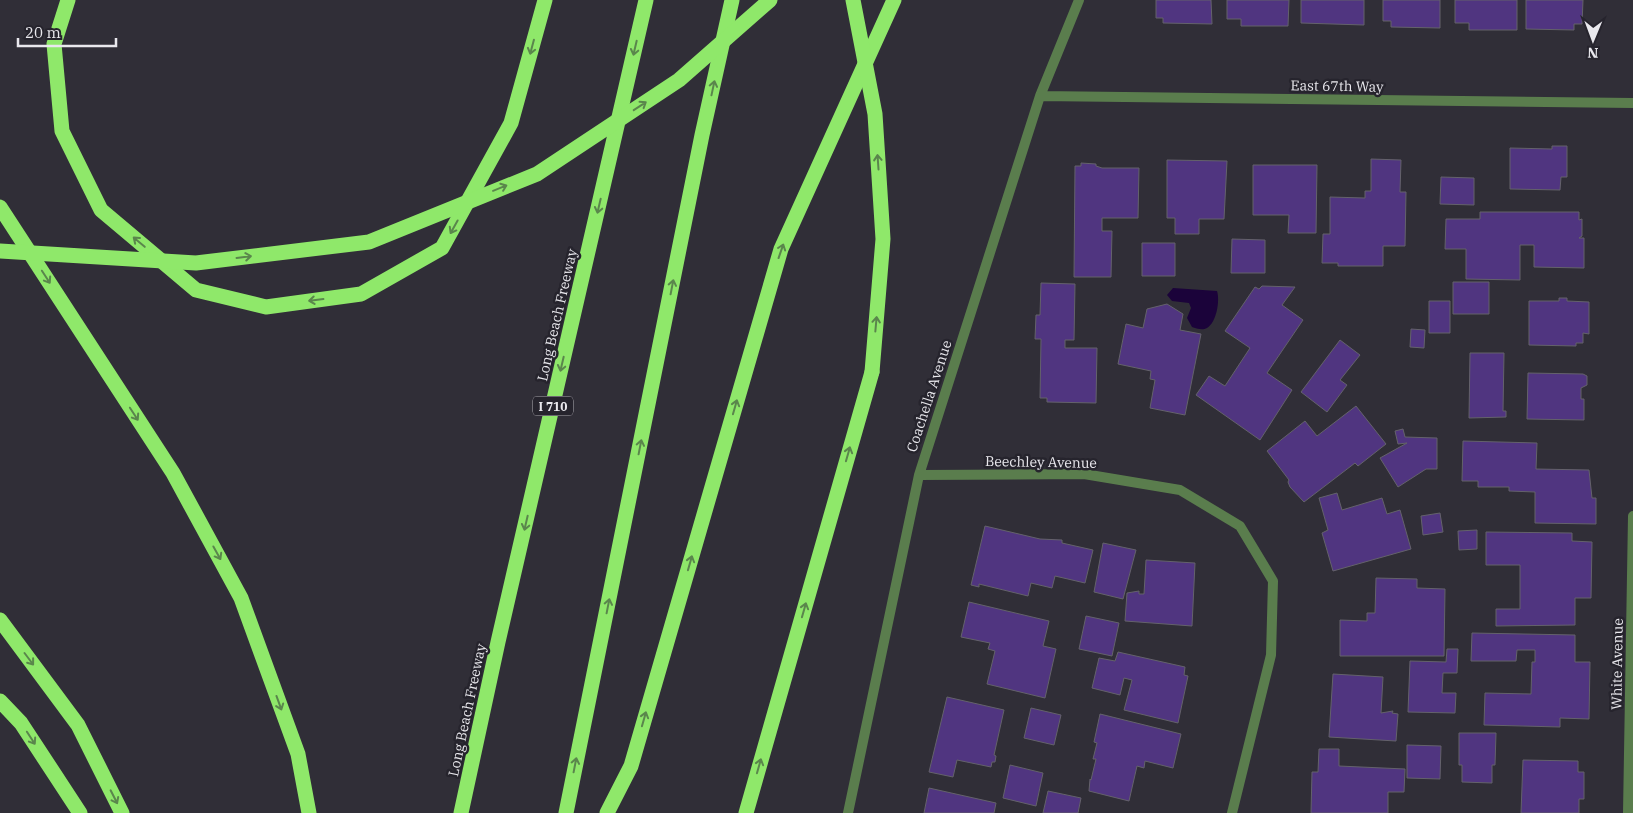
<svg xmlns="http://www.w3.org/2000/svg" width="1633" height="813" font-family="'IBM Plex Serif',serif">
<rect width="100%" height="100%" fill="#302e37"/>
<!-- water -->
<path fill="#1b033a" d="M1173,288L1217,291C1220,300 1217,322 1207,328C1202,331 1196,328 1192,327L1187,318L1191,308L1189,303L1172,301L1167,295Z"/>
<!-- building -->
<path fill="#503580" stroke="#64626b" d="M1156,0H1211L1212,24L1163,23V18H1156Z
M1227,0H1289L1288,26H1241V19H1227Z
M1301,0H1364V25L1301,23Z
M1383,0H1440V28L1391,27V21H1383Z
M1455,0H1517V30H1469V23H1455Z
M1526,0H1583L1582,24H1574V30L1526,29Z
M1552,146H1567V177H1561L1560,190L1510,189V148L1552,149Z
M1371,159L1401,160L1400,192H1406L1405,246H1383V266H1338V263H1322L1323,234H1330V197L1365,198V191H1371Z
M1167,160L1227,161L1224,219H1199V234H1175V218H1167Z
M1081,163L1096,164V166L1102,168H1139L1138,218H1102V231H1112L1111,277H1074L1075,166H1081Z
M1253,165H1317L1316,233H1288L1289,215H1253Z
M1441,177L1474,178V205L1440,204Z
M1480,212H1579V220L1582,219V236L1579,238H1584V268L1534,267V245H1520V280L1466,279V249H1445L1446,219H1480Z
M1232,239L1265,240V273H1231Z
M1142,243H1175V276H1142Z
M1453,282H1489V314H1453Z
M1041,283L1075,284L1074,340H1065V348H1097L1096,403L1047,402V398H1040L1041,339H1035L1036,315H1040Z
M1262,286L1295,287L1282,305L1303,320L1267,373L1292,390L1260,440L1196,395L1209,376L1225,386L1250,348L1225,331L1255,287L1259,289Z
M1559,298H1567V301L1589,302V334L1583,333V343H1576V346L1529,345V301H1559Z
M1429,301H1450V333H1429Z
M1167,304L1183,314L1180,330L1201,334L1185,415L1150,408L1155,380L1150,379L1151,371L1118,364L1126,324L1143,328L1147,309Z
M1411,329L1425,330L1424,348L1410,347Z
M1340,340L1360,355L1340,380L1347,385L1327,412L1301,392Z
M1470,353H1504L1503,411H1506V417L1469,418Z
M1528,373L1583,374L1587,376V385L1581,388V399H1584V420L1527,419Z
M1356,406L1386,444L1358,466L1355,463L1304,502L1290,487L1288,482L1289,480L1267,451L1305,421L1317,436Z
M1403,429L1405,437L1437,438V469H1426L1398,487L1380,458L1407,443L1398,444L1395,431Z
M1463,441L1537,443L1536,469L1589,470L1592,498H1596V524L1535,523V492L1509,491V487H1478V481H1462Z
M1337,493L1342,510L1382,498L1387,514L1400,510L1411,549L1333,571L1322,533L1328,530L1319,498Z
M1440,513L1443,532L1423,535L1421,516Z
M985,526L1040,539L1062,540V543L1093,550L1085,583L1055,576L1052,588L1031,583L1028,596L979,584V587L971,585Z
M1477,530V549L1459,550L1458,531Z
M1486,532L1572,533V541L1592,542L1591,598H1575V625L1496,626V609H1520V565H1486Z
M1103,543L1136,550L1123,599L1094,592Z
M1146,560L1195,563L1192,626L1125,621L1127,593L1139,591V594H1144Z
M1376,578L1417,579V588L1445,589L1444,656H1340V620L1367,621V613H1375Z
M969,602L1049,621L1043,646L1056,649L1045,698L987,684L995,651L988,649L990,643L961,637Z
M1086,616L1119,623L1112,656L1079,649Z
M1472,633L1575,635V662H1590L1589,719L1560,718V727L1484,725L1485,693L1531,694L1532,662H1535V650H1517L1516,661H1471Z
M1447,649H1458L1457,673H1443L1442,693H1456L1455,713L1408,712L1410,661L1446,662Z
M1118,652L1185,667L1184,675L1188,676L1178,723L1124,710L1132,680L1124,678L1120,695L1092,688L1099,658L1115,661Z
M1333,674L1383,677L1381,713L1393,711L1392,713L1398,714L1396,741L1329,737Z
M947,697L1004,710L994,755L996,756L995,762H992L991,767L957,760L953,777L929,772Z
M1031,708L1061,715L1054,745L1024,738Z
M1100,714L1181,734L1173,768L1145,761L1144,768L1137,766L1129,801L1089,791L1090,779L1091,780L1096,759H1093L1097,743L1094,742Z
M1459,733H1496L1495,765H1492V783L1462,782V765H1459Z
M1407,745L1441,746L1440,779L1407,778Z
M1319,749H1339V766L1405,769L1404,792H1388V813H1311L1312,772H1318Z
M1523,760L1578,761V772H1584V799H1579V813H1521Z
M1010,765L1043,773L1036,806L1003,798Z
M929,788L996,803L994,813H924Z
M1048,791L1081,798L1078,813H1043Z"/>
<g fill="none" stroke-linecap="round" stroke-linejoin="round">
<!-- street -->
<path stroke="#5a7d4d" stroke-width="10" d="M1040,96L1633,103
M919,475L1084,474L1180,490L1240,526L1273,581L1271,655L1232,813
M848,813L919,475L1040,96L1079,0
M1628,813L1633,516"/>
<!-- highway -->
<path stroke="#8fe86a" stroke-width="15" d="M68,0L54,44L62,131L101,210L196,290L266,307L361,294L442,248L511,123L545,0
M0,207L173,473L241,598L298,754L309,813
M0,620L78,725L122,813
M0,701L21,723L80,813
M461,813L498,642L646,0
M566,813L702,135L732,0
M607,813L631,766L781,249L894,0
M746,813L872,372"/>
<!-- highway-bridge -->
<path stroke="#8fe86a" stroke-width="15" d="M853,0L875,114L883,239L872,372
M0,251L196,263L369,242L537,174L679,80L770,0"/>
</g>
<!-- one-way arrows -->
<defs><path id="oneway-shaft" d="M-6 0H5M1.5-3L5.5 0L1.5 3" fill="none" stroke-width="1.6" stroke-linecap="round" stroke-linejoin="round" transform="scale(1.25)"/></defs>
<g stroke="#5a864c">
<use href="#oneway-shaft" transform="translate(532 47) rotate(105)"/>
<use href="#oneway-shaft" transform="translate(635 48) rotate(103)"/>
<use href="#oneway-shaft" transform="translate(713 88) rotate(-78)"/>
<use href="#oneway-shaft" transform="translate(640 106) rotate(-33)"/>
<use href="#oneway-shaft" transform="translate(878 162) rotate(-94)"/>
<use href="#oneway-shaft" transform="translate(500 188) rotate(-22)"/>
<use href="#oneway-shaft" transform="translate(599 206) rotate(103)"/>
<use href="#oneway-shaft" transform="translate(454 227) rotate(119)"/>
<use href="#oneway-shaft" transform="translate(139 242) rotate(-140)"/>
<use href="#oneway-shaft" transform="translate(781 251) rotate(-71)"/>
<use href="#oneway-shaft" transform="translate(244 257) rotate(-7)"/>
<use href="#oneway-shaft" transform="translate(46 277) rotate(57)"/>
<use href="#oneway-shaft" transform="translate(672 287) rotate(-79)"/>
<use href="#oneway-shaft" transform="translate(316 300) rotate(173)"/>
<use href="#oneway-shaft" transform="translate(876 324) rotate(-85)"/>
<use href="#oneway-shaft" transform="translate(562 364) rotate(103)"/>
<use href="#oneway-shaft" transform="translate(735 407) rotate(-74)"/>
<use href="#oneway-shaft" transform="translate(134 414) rotate(57)"/>
<use href="#oneway-shaft" transform="translate(640 447) rotate(-79)"/>
<use href="#oneway-shaft" transform="translate(848 454) rotate(-74)"/>
<use href="#oneway-shaft" transform="translate(526 523) rotate(103)"/>
<use href="#oneway-shaft" transform="translate(217 553) rotate(61)"/>
<use href="#oneway-shaft" transform="translate(690 563) rotate(-74)"/>
<use href="#oneway-shaft" transform="translate(608 606) rotate(-79)"/>
<use href="#oneway-shaft" transform="translate(804 610) rotate(-74)"/>
<use href="#oneway-shaft" transform="translate(29 659) rotate(53)"/>
<use href="#oneway-shaft" transform="translate(279 703) rotate(70)"/>
<use href="#oneway-shaft" transform="translate(644 719) rotate(-74)"/>
<use href="#oneway-shaft" transform="translate(31 738) rotate(57)"/>
<use href="#oneway-shaft" transform="translate(575 765) rotate(-79)"/>
<use href="#oneway-shaft" transform="translate(759 766) rotate(-74)"/>
<use href="#oneway-shaft" transform="translate(114 797) rotate(63)"/>
</g>
<g text-anchor="middle" dominant-baseline="central" stroke-width="5" stroke-linejoin="round" paint-order="stroke">
<!-- shield labels -->
<rect fill="#26242d" stroke="#aeadb3" stroke-width="1" x="533" y="396.5" width="40" height="19" rx="4"/>
<g font-size="12" font-weight="bold" fill="#e9e8ed">
<text x="553" y="406">I 710</text>
</g>
<!-- street labels -->
<g font-size="14" fill="#e9e8ed" stroke="#26242d">
<text transform="translate(1337 86) rotate(1)">East 67th Way</text>
<text transform="translate(557 315) rotate(-77)">Long Beach Freeway</text>
<text transform="translate(929 396) rotate(-72)">Coachella Avenue</text>
<text transform="translate(1041 462) rotate(1)">Beechley Avenue</text>
<text transform="translate(1617 664) rotate(-89)">White Avenue</text>
<text transform="translate(467 710) rotate(-78)">Long Beach Freeway</text>
</g>
</g>
<!-- north arrow -->
<g transform="translate(1593 40) rotate(181)" stroke="#26242d" stroke-width="4" paint-order="stroke">
<path d="M0-4L9 19L0 12L-9 19Z" fill="#e9e8ed"/>
<text y="-8" font-size="14" font-weight="bold" text-anchor="middle" fill="#e9e8ed">N</text>
</g>
<!-- scale -->
<path d="M18 38v8h98v-8" fill="none" stroke="#e9e8ed" stroke-width="2.5"/>
<text x="25" y="38" font-size="15" fill="#e9e8ed" stroke="#26242d" stroke-width="4" paint-order="stroke">20 m</text>
</svg>
